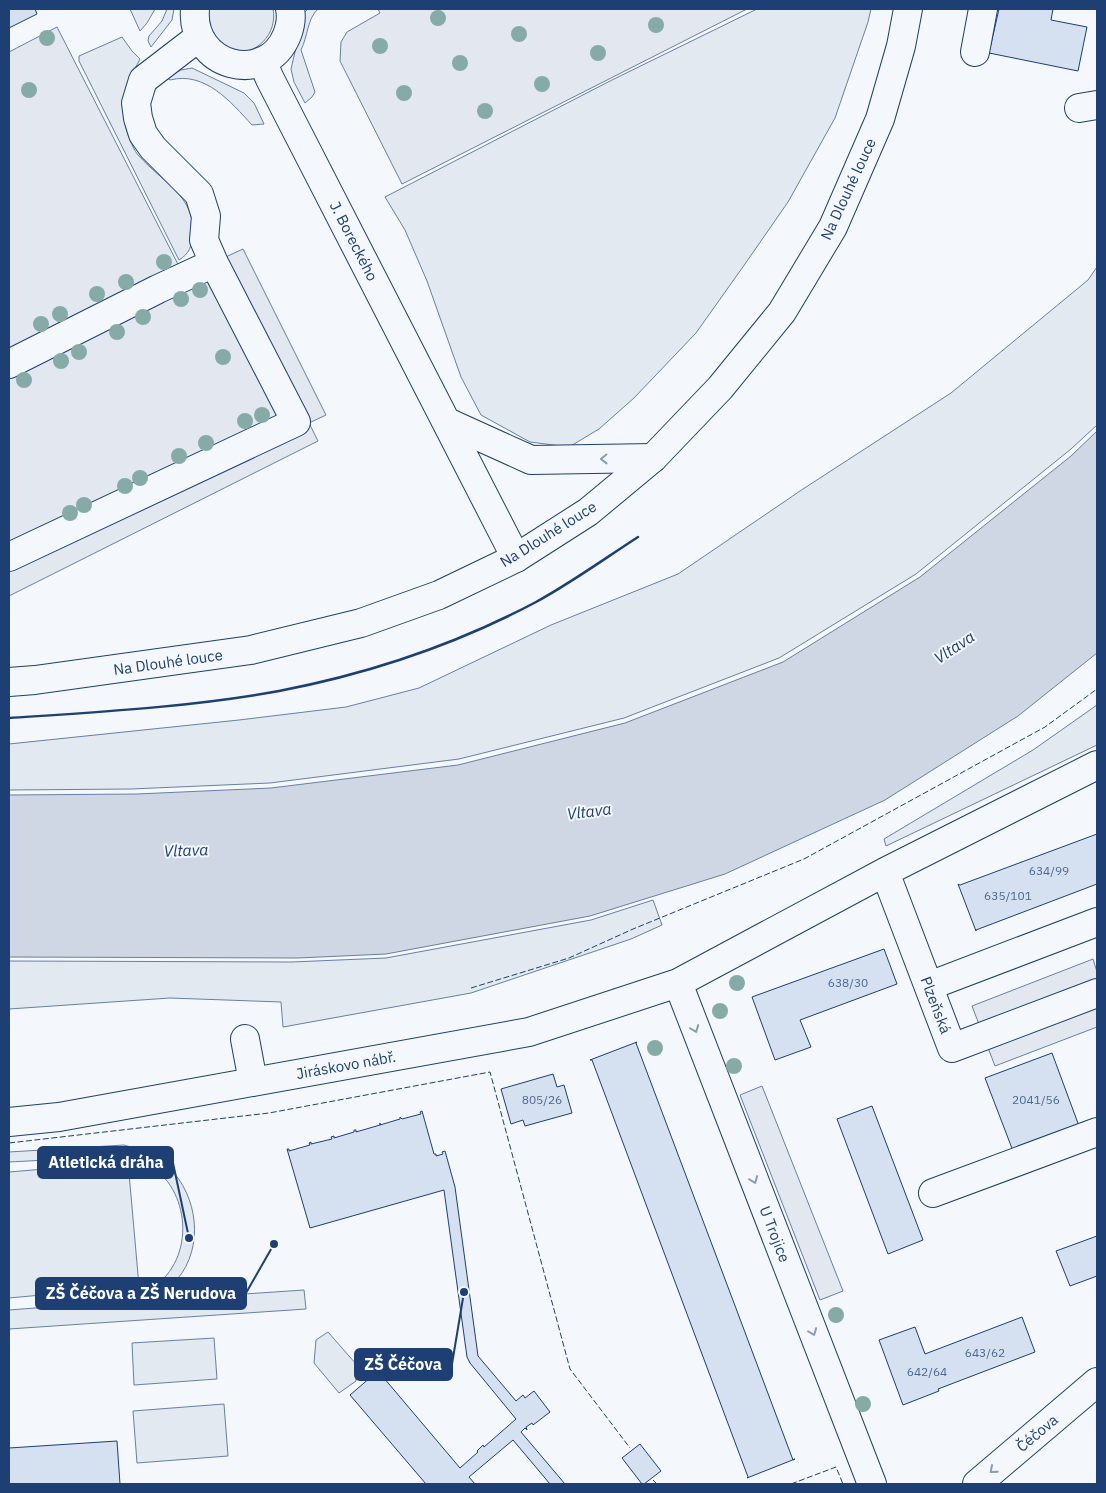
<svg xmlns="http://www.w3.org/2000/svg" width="1106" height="1493" font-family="'IBM Plex Sans',sans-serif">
<rect width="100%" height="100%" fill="#f4f7fb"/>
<!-- green -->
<path fill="#e3e9f0" stroke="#687fa3" d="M130,9H155L147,23L140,31Z
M167,9H174L172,20L151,47L148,41L149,36L162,21Z
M207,9H273C278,33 256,58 231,50C224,48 217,41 211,36Z
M308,9H318C307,19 308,36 301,50L315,92L312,97L305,103L294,82L291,69L304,13Z
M757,9H871L868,22L835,118L788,202L745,264L696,333L634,398L599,429L569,447L530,442L481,415L461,377L427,281L405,230L385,197L612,80Z
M122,37L132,51L140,59C137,66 132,72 129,79C121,96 122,118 128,135C131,142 134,151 139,156C162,182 195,195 193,235C192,246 189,254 179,260L79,61V56Z
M192,68L244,93L254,103L264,124L252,125C231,102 205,71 170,80L166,77L181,70Z
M1097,267V425L1071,449L916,574L779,658L624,718L459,759L270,783L131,789L9,790V744L239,720L346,707L419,688L551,625L678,574L803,489L951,393L1088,280Z
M1097,705V745L886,846L884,839L1033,750Z
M653,900L662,925L631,939L471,993L283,1027L281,1002L170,998L9,1009V961L292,962L386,958L591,920Z
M124,1145C138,1149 152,1153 163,1162C195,1188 205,1238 182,1273C174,1284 164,1292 155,1300L304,1290L306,1309L9,1329V1310L127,1301C141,1298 149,1291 160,1282C198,1248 187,1178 138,1159C133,1157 128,1157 123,1156L9,1162V1152Z
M128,1162L139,1286L9,1298V1172Z
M328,1332L356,1364V1381L339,1393L314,1363L316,1340Z
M214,1338L217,1379L134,1385L132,1343Z
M224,1404L228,1456L137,1463L133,1411Z"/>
<!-- parking -->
<path fill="#e3e8f0" stroke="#687fa3" d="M378,9H747L402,184L340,61L341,42L347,32L380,13Z
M57,27L184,276L243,249L326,415L309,423L318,441L9,596V52Z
M1093,959L1097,972V1027L995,1066L972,1006Z
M762,1086L843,1291L820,1300L740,1095Z"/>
<!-- water -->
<path fill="#cfd7e4" stroke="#687fa3" d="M1097,431V653L1018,716L885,800L725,874L590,916L386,954L298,958L9,957V795L137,794L271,788L458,765L625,723L783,662L920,577L1071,456Z"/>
<!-- building -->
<path fill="#d5e0f0" stroke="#1d3f73" d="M9,9H35L37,14L9,28Z
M999,9H1053L1051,20L1087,27L1078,71L989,53Z
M1097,834V884L976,930V931L958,884L960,885Z
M884,949L897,984L800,1020L811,1047L775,1060L752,997Z
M637,1042L636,1043L737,1311L793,1460L795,1459L747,1478L748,1477L592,1060H590Z
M1052,1053L1079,1126L1013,1151L985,1078Z
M553,1074L557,1087L564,1085L572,1113L525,1126L523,1120L511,1124L501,1089Z
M872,1106L923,1240L888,1254L837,1119Z
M422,1111L434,1154H436V1156L443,1154L442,1152L445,1151L455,1187L478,1356L516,1401L523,1395L525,1398L534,1391L550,1412L533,1425L532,1423L526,1427L527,1430L525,1428L521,1432L565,1484H550L513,1440L469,1477L475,1484H426L350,1395L378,1371L460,1468L478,1452L477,1451L483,1445L484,1447L516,1419L470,1363L467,1357L444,1190L310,1228L287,1149H289V1151L310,1145L309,1143L311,1142V1144L332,1139L331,1137L334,1136V1138L354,1132V1130H356V1132L380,1125V1123V1125L400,1119V1117L402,1119L421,1114L420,1112Z
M1097,1236V1276L1070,1286L1056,1251Z
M1022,1317L1035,1352L938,1389L939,1391L903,1405L879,1340L915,1327L925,1354Z
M117,1441L120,1484H9V1448Z
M640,1444L661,1471L644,1484H642L622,1458Z"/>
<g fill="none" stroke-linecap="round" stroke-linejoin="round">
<!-- minor casing -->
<g stroke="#1d3f73" stroke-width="30">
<path id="minor" d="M195,9C190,67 266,87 287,35C290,27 292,18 290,9
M975,52L983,9
M262,61L270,79L516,558
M1079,108L1097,105
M9,364L158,289L214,263
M447,422L531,460L653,458
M9,557L296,422L214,263L204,240L206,216L199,194L153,148L143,134L138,118L136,103L143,80L199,37
M885,872L952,1048L1097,993
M678,983L872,1484
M929,986L1097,922
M245,1039L253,1082
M9,1122L59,1117L529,1032L678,983L885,872L1097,765
M933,1193L1097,1132
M977,1484L1097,1382"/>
</g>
<!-- major casing -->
<g stroke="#1d3f73" stroke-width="30">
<path id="major" d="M9,682L35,680L251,650L361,623L439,595L516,558L588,512L653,458L720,388L782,312L833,227L880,119L901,46L908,9"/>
</g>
<!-- minor -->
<use href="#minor" stroke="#f4f7fb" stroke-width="28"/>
<!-- major -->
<use href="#major" stroke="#f4f7fb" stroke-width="28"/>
<!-- fence -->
<path stroke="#1d3f73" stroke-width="1" stroke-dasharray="6 2.5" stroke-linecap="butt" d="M471,988L569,958L633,929L804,859L1045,727L1097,689
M9,1143L269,1113L490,1072L570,1369L630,1448
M653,1480L657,1484
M791,1484L836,1467L843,1484"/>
<!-- wall -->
<path stroke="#1d3f73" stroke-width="2.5" d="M9,718C99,712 191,707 279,691C367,674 457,644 536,602C571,583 604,559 638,537"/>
</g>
<!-- trees -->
<g fill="#86aba6">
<circle cx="438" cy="18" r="8"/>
<circle cx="656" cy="25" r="8"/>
<circle cx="519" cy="34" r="8"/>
<circle cx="47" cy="38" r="8"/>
<circle cx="380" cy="46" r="8"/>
<circle cx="598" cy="53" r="8"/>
<circle cx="460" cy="63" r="8"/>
<circle cx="542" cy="84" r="8"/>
<circle cx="29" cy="90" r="8"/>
<circle cx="404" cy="93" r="8"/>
<circle cx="485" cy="111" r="8"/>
<circle cx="164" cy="262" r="8"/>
<circle cx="126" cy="282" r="8"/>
<circle cx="200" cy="290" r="8"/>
<circle cx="97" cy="294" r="8"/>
<circle cx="181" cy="299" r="8"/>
<circle cx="60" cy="314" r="8"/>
<circle cx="143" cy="317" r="8"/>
<circle cx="41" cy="324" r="8"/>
<circle cx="117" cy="332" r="8"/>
<circle cx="79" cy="352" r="8"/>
<circle cx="223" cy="357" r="8"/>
<circle cx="61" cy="361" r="8"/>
<circle cx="24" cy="380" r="8"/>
<circle cx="262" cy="415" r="8"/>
<circle cx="245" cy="421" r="8"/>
<circle cx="206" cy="443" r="8"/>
<circle cx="179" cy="456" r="8"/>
<circle cx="140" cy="478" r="8"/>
<circle cx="125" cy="486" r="8"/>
<circle cx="84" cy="505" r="8"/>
<circle cx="70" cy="513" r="8"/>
<circle cx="737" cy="983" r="8"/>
<circle cx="720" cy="1011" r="8"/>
<circle cx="655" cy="1048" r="8"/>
<circle cx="734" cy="1066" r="8"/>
<circle cx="836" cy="1315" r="8"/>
<circle cx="863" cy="1404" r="8"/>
</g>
<!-- one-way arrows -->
<defs><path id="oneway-chevron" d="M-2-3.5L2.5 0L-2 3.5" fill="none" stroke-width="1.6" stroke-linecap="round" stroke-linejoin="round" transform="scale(1.25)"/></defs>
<g stroke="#889bb7">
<use href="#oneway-chevron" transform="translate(604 459) rotate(179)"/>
<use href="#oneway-chevron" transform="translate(695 1029) rotate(69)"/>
<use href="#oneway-chevron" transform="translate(754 1180) rotate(69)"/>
<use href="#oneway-chevron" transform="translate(813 1332) rotate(69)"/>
<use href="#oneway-chevron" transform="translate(993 1470) rotate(139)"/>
</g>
<g text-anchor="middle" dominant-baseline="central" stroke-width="4" stroke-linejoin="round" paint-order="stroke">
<!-- number labels -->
<g font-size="12" fill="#4b6792">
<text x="1049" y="870">634/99</text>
<text x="1008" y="895">635/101</text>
<text x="848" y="982">638/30</text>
<text x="542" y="1099">805/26</text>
<text x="1036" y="1099">2041/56</text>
<text x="985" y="1352">643/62</text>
<text x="927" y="1371">642/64</text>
</g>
<!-- street labels -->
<g font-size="15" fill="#1d3f73" stroke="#f4f7fb">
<text transform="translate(848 189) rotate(-65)">Na Dlouhé louce</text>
<text transform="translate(354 241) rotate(63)">J. Boreckého</text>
<text transform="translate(548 534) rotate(-32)">Na Dlouhé louce</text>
<text transform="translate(168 662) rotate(-8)">Na Dlouhé louce</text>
<text transform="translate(936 1005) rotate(69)">Plzeňská</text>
<text transform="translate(346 1065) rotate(-10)">Jiráskovo nábř.</text>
<text transform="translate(775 1234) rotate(69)">U Trojice</text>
<text transform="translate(1037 1433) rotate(-40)">Čéčova</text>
</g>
<!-- water labels -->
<g font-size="16" font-style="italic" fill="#1d3f73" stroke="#f4f7fb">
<text transform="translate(954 647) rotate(-34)">Vltava</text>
<text transform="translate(589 811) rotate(-7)">Vltava</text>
<text transform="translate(186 850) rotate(-2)">Vltava</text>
</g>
</g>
<!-- callouts -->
<path fill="none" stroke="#1d3f73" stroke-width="2" d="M189 1238L173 1163M274 1244L246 1293M464 1292L452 1364"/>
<g fill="#1d3f73" stroke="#f4f7fb" stroke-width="2">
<circle cx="189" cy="1238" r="5"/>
<circle cx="274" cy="1244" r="5"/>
<circle cx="464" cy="1292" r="5"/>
</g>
<g fill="#1d3f73" stroke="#1d3f73" stroke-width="2">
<rect x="38" y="1147" width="135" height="31" rx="5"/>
<rect x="36" y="1278" width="210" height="31" rx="5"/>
<rect x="355" y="1349" width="97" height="31" rx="5"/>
</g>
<g font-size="16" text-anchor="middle" font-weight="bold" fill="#fff">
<text x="106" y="1168">Atletická dráha</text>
<text x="141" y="1299">ZŠ Čéčova a ZŠ Nerudova</text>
<text x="403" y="1370">ZŠ Čéčova</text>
</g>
<!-- border -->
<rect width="1106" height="1493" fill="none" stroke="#1d3f73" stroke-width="20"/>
</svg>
